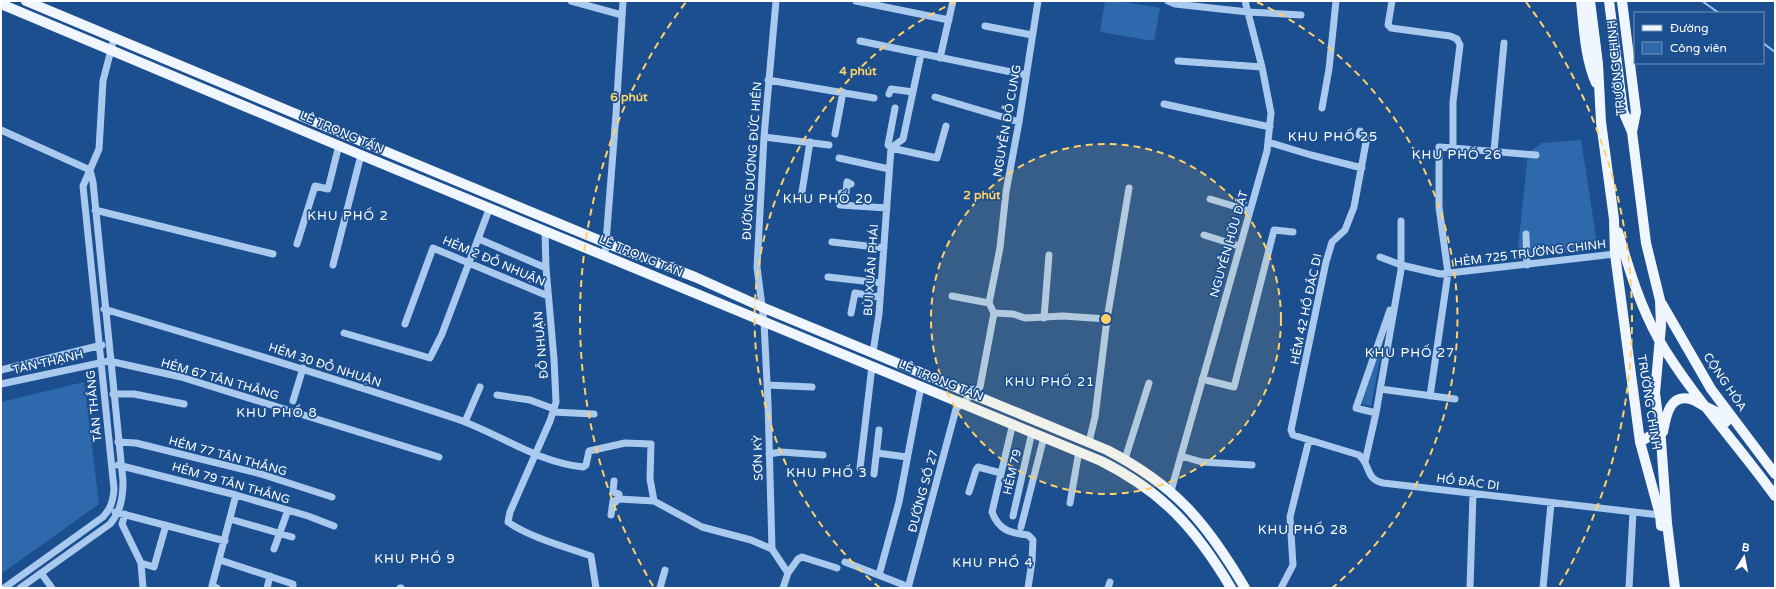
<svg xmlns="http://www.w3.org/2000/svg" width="1776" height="589" font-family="'Varela Round',sans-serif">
<rect width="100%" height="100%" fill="#1b4f8f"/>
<!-- green -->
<path fill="#2e69ad" d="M1105,1H1118L1160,8L1154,41L1100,32Z
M1581,140L1598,249L1517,258L1528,153L1542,143Z
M1385,331L1371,406L1362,404Z
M84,382L99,504L1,574V402Z"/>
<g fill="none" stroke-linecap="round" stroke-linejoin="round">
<!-- stream -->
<path stroke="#9cc4f0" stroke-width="2" d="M1702,1L1719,13
M1763,43L1775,52"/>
<!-- minor -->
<path stroke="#a9c9ee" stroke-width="7" d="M571,1L622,15
M776,1L764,137L757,267L764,322L768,403L772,549L788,573L783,588
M856,1L949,20
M1168,1L1175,4L1248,12L1301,15
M1392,1L1388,25L1391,28L1450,36L1457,39L1460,45L1453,102V148L1439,147V207L1448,273L1430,396
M985,26L1032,35
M860,41L1026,75
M940,58L953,1
M1178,61L1262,67
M768,80L874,98
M889,94L891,89L913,92
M935,97L1019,122
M1164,104L1270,127
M895,108L888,145L891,148L937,158L946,126
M1322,108L1329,69L1336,1
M1,130L90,170
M1360,131L1359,135L1367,137L1354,207L1345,230L1332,242L1326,262L1291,430L1293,435L1359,455C1371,465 1365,479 1383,483L1660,515
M835,134L843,92
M764,137L829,145
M1268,142L1311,155L1362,168
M1453,148L1536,155
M1494,151L1504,43
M839,158L889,169
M851,184L847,182L846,193H841L840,205L887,208
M801,198L810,142
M1210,199L1250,211
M95,210L273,254
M545,230L546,268L554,359L556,402L550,421L510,512L508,522C529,537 566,547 591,556L596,588
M1526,234L1527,265
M1204,235L1239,246
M479,239L546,268
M832,242L884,248
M297,244L315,186L328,189L339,145
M605,255L616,114L623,1
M1380,257L1401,265L1440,274L1615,254
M333,265L361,155
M828,277L881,283
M952,296L989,303
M104,309C222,344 340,380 457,419C500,434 536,462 583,467L586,465L589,451L625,443L651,444L650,479L654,501L702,527L751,540L772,549
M851,313L855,293L880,297
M994,313L1013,314L1025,318L1063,316L1107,319L1095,417L1089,442
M1044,318L1049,255
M1107,319L1129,188
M405,324L433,248L548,296
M344,333L430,358L442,334L490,207
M873,352L879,314L891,148L903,139L921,54
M1,370L102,345
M1202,379L1234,387L1274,230L1293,232
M1,384L109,361L181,377L439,457
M767,385L812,387
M1380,389L1455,399
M113,394H134L184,404
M497,395L530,400L554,409
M293,401L303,368
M553,412L594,414
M1376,413L1356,408L1390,310
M465,422L480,387
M1013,423L992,512C999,531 1011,533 1028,535L1033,540L1032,561L1028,588
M118,442L136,443L261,474L332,497
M877,453L907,457
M769,454L781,452L823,455
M1181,456L1202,462L1252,465
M1125,459L1149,383
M1365,462L1376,413L1401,270V221
M118,465L236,495L308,516L334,526
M860,468L872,366
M874,474L879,430
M614,481L613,492L619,494V499
M1171,491L1267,151L1271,113L1262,67L1245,1
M969,492L976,470L978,467L1001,473
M619,499L654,501
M1070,503L1079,451
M115,512L225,541
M125,514L122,524L141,563L143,588
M611,515L613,501L616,502L617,499H619
M1013,516L1032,432
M230,519L292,537
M1021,527L1044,437
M274,549L288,510
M220,560L293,584V588
M845,562L909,587
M141,563L154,567L166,525
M41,573L52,588
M788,573L798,559L802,557L837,568
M879,575L899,502L921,386
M4,588L103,517C111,508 113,501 114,489L83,186L99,149L103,81L114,38
M20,588L110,524C121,511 123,497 123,481L93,182L90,170
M217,588L212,586L236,495
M267,588L270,576
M400,588H401
M660,588L665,570
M908,588L956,409L980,387L994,313L989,303L1000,248L1006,192L1019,122L1038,1
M1108,588L1110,582
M1281,588L1293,565L1290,517L1309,440
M1470,588L1473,494
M1543,588L1551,503
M1629,588L1633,512"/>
<!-- major -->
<path stroke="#f0f6ff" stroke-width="10" d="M26,1L411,162L606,243L695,277L762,307L1107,450C1176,486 1206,522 1245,588
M1581,1C1584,29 1585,58 1596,83
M1590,1L1598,64L1601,122L1614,219L1615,254L1640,442L1660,515L1661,526
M1609,1L1623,111L1632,132L1646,243L1660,300L1661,326L1655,393L1661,440L1667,523L1675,588
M1622,1L1636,112L1632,132
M1,4L361,155L1101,461C1163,492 1196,529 1231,588
M1618,232C1629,269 1640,306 1659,340C1692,396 1737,443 1775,496
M1662,304L1711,389L1775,474
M1663,432C1666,417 1669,394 1690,399C1696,400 1699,404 1704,406C1718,413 1716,409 1726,422
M1640,442L1650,436L1661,440"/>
</g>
<!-- distance rings -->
<circle cx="1106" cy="319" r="175" fill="#ffd166" fill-opacity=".12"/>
<g fill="none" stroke="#ffd166" stroke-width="2" stroke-dasharray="7 5">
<circle cx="1106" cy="319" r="175"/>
<path d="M880 588A351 351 0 0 1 955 2M1257 2A351 351 0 0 1 1332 588"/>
<path d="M653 586A526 526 0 0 1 686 2M1526 2A526 526 0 0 1 1559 586"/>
</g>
<g text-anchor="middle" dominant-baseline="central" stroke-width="3.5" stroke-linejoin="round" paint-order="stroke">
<!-- street labels -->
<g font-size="12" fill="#fff" stroke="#1b4f8f">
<text transform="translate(1616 68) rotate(-96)">TRƯỜNG CHINH</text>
<text transform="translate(1007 121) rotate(-80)">NGUYỄN ĐỖ CUNG</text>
<text transform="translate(342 132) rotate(23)">LÊ TRỌNG TẤN</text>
<text transform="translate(752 161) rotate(-86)">ĐƯỜNG DƯƠNG ĐỨC HIỀN</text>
<text transform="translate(1229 244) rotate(-74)">NGUYỄN HỮU DẬT</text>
<text transform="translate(1530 253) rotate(-7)">HẺM 725 TRƯỜNG CHINH</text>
<text transform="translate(641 256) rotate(23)">LÊ TRỌNG TẤN</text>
<text transform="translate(494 261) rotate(23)">HẺM 2 ĐỖ NHUẬN</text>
<text transform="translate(871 270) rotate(-86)">BÙI XUÂN PHÁI</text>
<text transform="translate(1306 309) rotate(-78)">HẺM 42 HỒ ĐẮC DI</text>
<text transform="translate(541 345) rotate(-95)">ĐỖ NHUẬN</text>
<text transform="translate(48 362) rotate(-13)">TÂN THẠNH</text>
<text transform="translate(325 365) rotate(18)">HẺM 30 ĐỖ NHUẬN</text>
<text transform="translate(220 379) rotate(16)">HẺM 67 TÂN THẮNG</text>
<text transform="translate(941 380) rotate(22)">LÊ TRỌNG TẤN</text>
<text transform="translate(1725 382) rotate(56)">CỘNG HÒA</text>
<text transform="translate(1649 402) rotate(81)">TRƯỜNG CHINH</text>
<text transform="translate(94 406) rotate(-96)">TÂN THẮNG</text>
<text transform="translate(228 456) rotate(15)">HẺM 77 TÂN THẮNG</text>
<text transform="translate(758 458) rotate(-91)">SƠN KỲ</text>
<text transform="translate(1012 472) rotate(-77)">HẺM 79</text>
<text transform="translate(1468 482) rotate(7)">HỒ ĐẮC DI</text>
<text transform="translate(231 483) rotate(16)">HẺM 79 TÂN THẮNG</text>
<text transform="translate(923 491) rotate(-75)">ĐƯỜNG SỐ 27</text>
</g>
<!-- neighbourhood labels -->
<g font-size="13" letter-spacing="1" fill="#fff" stroke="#1b4f8f">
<text x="1333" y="137">KHU PHỐ 25</text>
<text x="1457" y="155">KHU PHỐ 26</text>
<text x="828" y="199">KHU PHỐ 20</text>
<text x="348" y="216">KHU PHỐ 2</text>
<text x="1410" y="353">KHU PHỐ 27</text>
<text x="1050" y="382">KHU PHỐ 21</text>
<text x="277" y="413">KHU PHỐ 8</text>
<text x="827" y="473">KHU PHỐ 3</text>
<text x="1303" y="530">KHU PHỐ 28</text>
<text x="415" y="559">KHU PHỐ 9</text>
<text x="993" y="563">KHU PHỐ 4</text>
</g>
</g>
<circle cx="1106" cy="319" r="6" fill="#ffd166" stroke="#1b4f8f" stroke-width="2"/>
<g font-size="12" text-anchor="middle" font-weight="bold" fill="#ffd166" stroke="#1b4f8f" stroke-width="3.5" stroke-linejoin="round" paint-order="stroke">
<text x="858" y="75">4 phút</text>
<text x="629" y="101">6 phút</text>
<text x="982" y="199">2 phút</text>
</g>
<!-- border -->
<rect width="1776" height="589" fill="none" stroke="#ffffff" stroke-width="4"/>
<!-- legend -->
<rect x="1634" y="12" width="130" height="52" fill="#1b4f8f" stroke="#7695bc"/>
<rect x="1642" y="25" width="20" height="6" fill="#f0f6ff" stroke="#7695bc"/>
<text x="1670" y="32" font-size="12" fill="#ffffff">Đường</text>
<rect x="1642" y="42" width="20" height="12" fill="#2e69ad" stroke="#7695bc"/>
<text x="1670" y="52" font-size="12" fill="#ffffff">Công viên</text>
<!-- north arrow -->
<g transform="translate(1744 557) rotate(10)" stroke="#1b4f8f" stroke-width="3" paint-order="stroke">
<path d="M0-3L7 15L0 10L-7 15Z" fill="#ffffff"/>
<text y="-6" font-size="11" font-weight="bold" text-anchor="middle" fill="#ffffff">B</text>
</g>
</svg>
